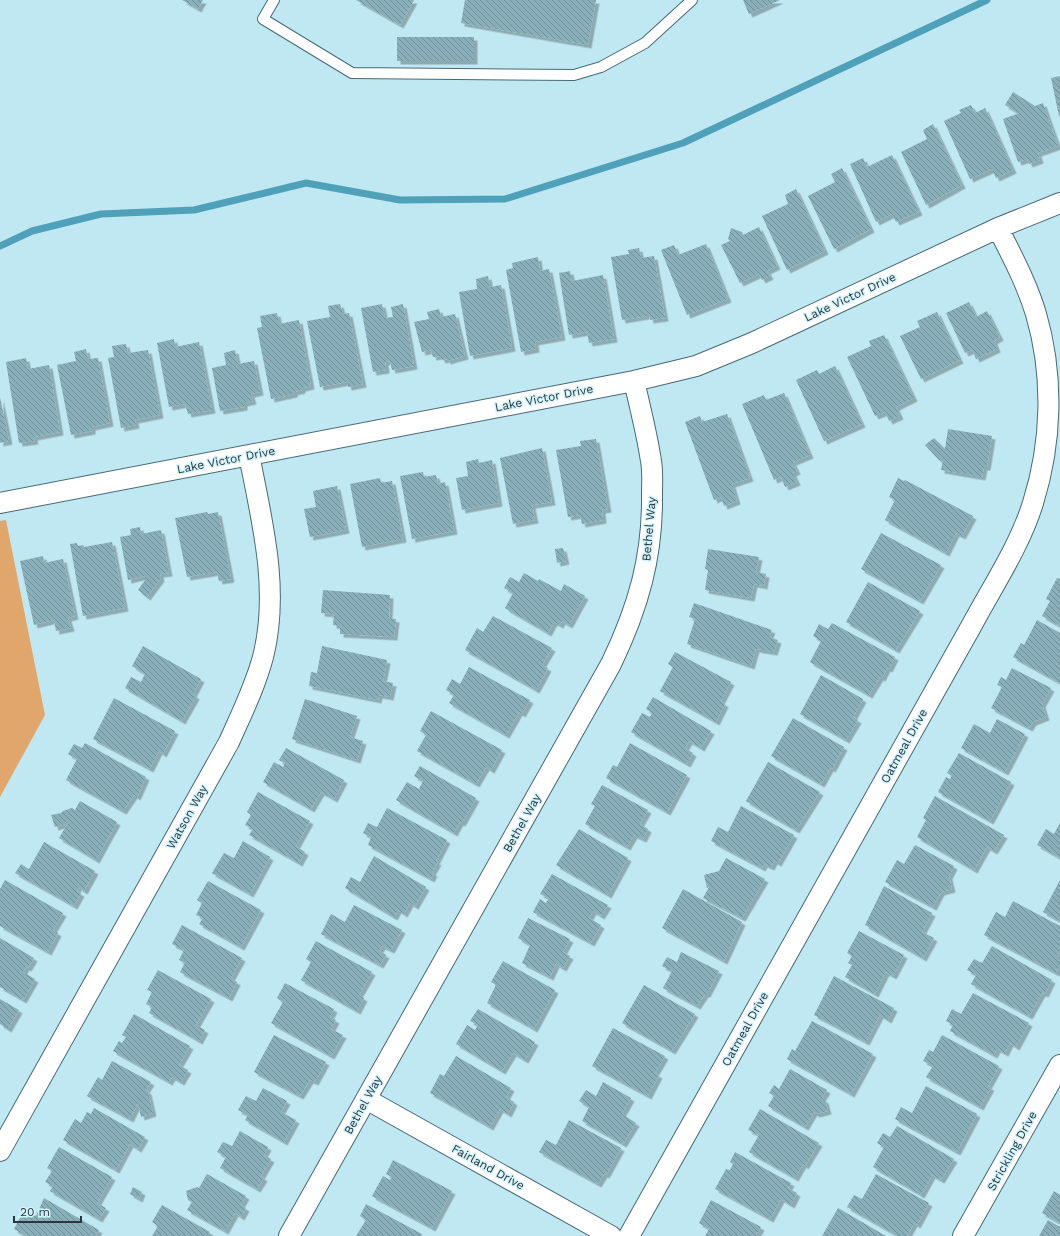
<svg xmlns="http://www.w3.org/2000/svg" width="1060" height="1236" font-family="'Work Sans',sans-serif">
<defs>
<pattern id="building-back-hatch" width="6" height="6" patternUnits="userSpaceOnUse"><rect width="6" height="6" fill="#89afba"/><path d="M-1 5l2 2M0 0l6 6M5-1l2 2" fill="none" stroke="#708f98"/></pattern>
<filter id="shadow"><feDropShadow dx="3.5" dy="3.5" stdDeviation="0" flood-color="#0004"/></filter>
</defs>
<rect width="100%" height="100%" fill="#c0e8f3"/>
<!-- green -->
<path fill="#e1a66c" d="M6,520L45,715L0,797V521Z"/>
<g fill="none" stroke-linecap="round" stroke-linejoin="round">
<!-- stream -->
<path stroke="#4ea1b8" stroke-width="7" d="M0,246L32,231L101,214L194,210L306,183L400,200L505,199L683,143L987,0"/>
</g>
<!-- building -->
<path fill="url(#building-back-hatch)" filter="url(#shadow)" d="M182,0H203L198,9Z
M356,0H414L400,25Z
M465,0H596L588,45L461,23Z
M743,0H780L749,14Z
M397,37H474V61H397Z
M1060,76V116H1059L1051,78Z
M1013,92L1035,106L1043,103L1058,146L1038,153L1040,160L1029,164L1027,159L1018,162L1003,119L1019,113L1005,105Z
M971,105L975,113L985,108L1013,170L996,178L992,169L970,179L944,121L961,113L959,110Z
M933,124L962,185L926,205L901,152L927,139L923,130Z
M892,155L919,212L896,222L892,214L876,222L850,164L863,158L867,167Z
M842,168L871,229L834,249L808,196L835,182L831,174Z
M796,189L825,251L787,270L762,216L788,204L785,195Z
M759,227L777,266L767,271L770,276L762,280L759,274L740,283L721,245L730,241L728,239L731,228L742,232L743,235Z
M706,244L728,299L687,315L661,250L674,245L678,255Z
M639,248L641,258L654,256L665,318L650,320L649,314H646V316L622,320L611,257L629,254L628,250Z
M538,257L540,271L549,269L562,337L535,342L536,349L521,352L506,270L513,268L512,263Z
M570,271L572,281L603,275L614,339L589,343L587,332L569,335L559,273Z
M488,276L490,287L501,285L512,348L470,356L459,292L477,289L476,279Z
M969,302L976,317L987,311L1000,337L994,341L997,349L976,359L972,350L965,353L946,313Z
M340,304L343,314L349,313L363,384L348,387L347,382L320,387L307,321L330,317L328,306Z
M382,304L385,318L393,317L391,307L403,304L414,366L392,370L390,361L385,362L386,370L373,372L361,308Z
M439,309L441,317L455,314L465,356L447,361V359L442,360L440,356L433,357L431,350L422,352L414,322L429,319L427,312Z
M937,312L960,360L921,379L900,336L920,327L917,321Z
M277,313L279,324L299,320L311,386L302,388V390L294,392V394L271,399L257,328L262,327L260,316Z
M884,335L914,398L896,407L900,416L889,421L885,412L875,416L847,357L871,346L869,341Z
M174,339L175,347L199,342L212,410L188,414L185,404L169,407L157,343Z
M126,344L128,353L148,350L160,415L135,420L136,425L121,428L108,358L114,357L112,346Z
M86,349L88,359L98,358L110,423L92,427V431L71,435L57,365L76,361L74,352Z
M235,350L238,364L254,361L260,392L251,394L253,401L244,403V407L220,411L212,368L226,365L224,353Z
M26,358L28,369L49,365L60,432L34,437L35,441L19,443L6,362Z
M835,366L862,424L824,441L796,380L817,370L819,374Z
M784,393L810,455L793,462L797,471L793,473L797,482L785,487L781,477L774,480L742,404L764,395L766,400Z
M0,397L9,441L0,443Z
M727,414L750,478L732,484L737,501L724,506L721,497L714,500L685,422L700,416L702,422Z
M948,429L992,436L987,467H984L982,477L941,470L943,461L939,460L925,445L934,438L945,449Z
M596,439L608,509L602,510L603,520L582,524L580,515L568,517L556,450L581,446L580,441Z
M542,448L552,502L532,505L535,520L513,524L500,458Z
M478,459L479,463L492,460L499,503L462,510L456,478L468,476L466,462Z
M423,472L424,477L436,475L438,484L445,482L454,531L412,539L400,476Z
M380,478L381,483L392,481L403,539L362,547L350,484Z
M898,478L904,481L905,480L973,516L962,536L956,533L946,553L885,520L895,500L889,497Z
M337,486L346,530L310,537L304,509L316,507L313,491Z
M207,512L208,514L218,512L231,579L219,581L217,572L187,577L175,518Z
M140,527L141,534L161,530L169,573L160,574L161,578L147,597L138,590L145,580V576L128,580L120,537L131,535L130,529Z
M881,533L941,565L920,601L861,569Z
M112,542L125,608L83,616L70,544L77,543L78,546L83,545L84,547Z
M563,548L566,561L557,563L555,549Z
M708,549L759,557L756,572L766,574L764,586L754,584L751,598L705,590L708,570L705,569Z
M43,556L44,563L63,559L75,616L68,618L71,628L56,631L54,620L34,625L20,561Z
M524,573L538,581L539,579L561,591L564,584L585,596L569,625L562,621L560,625L554,622L548,633L505,608L513,593L504,588L510,577L519,582Z
M1057,578L1060,579V626L1042,616L1050,601L1046,599Z
M868,582L920,611L896,650L846,622Z
M323,590L390,595L389,618L396,619L394,637L340,634V626L333,625L334,614L321,613Z
M694,603L772,630L769,637L778,640L774,652L756,649L751,666L687,644L695,619L689,617Z
M493,616L552,648L542,665L548,668L536,690L465,650L477,628L483,632Z
M1037,620L1060,633V683L1013,657L1021,643L1024,645Z
M832,623L895,657L889,669L887,668L882,678L880,677L869,695L810,662L821,641L813,636L819,624L828,629Z
M143,646L201,679L193,694L196,696L182,721L125,688L131,677L141,682L145,674L132,666Z
M322,646L387,660L383,681L393,683L390,697L379,695L378,700L309,686L311,672L317,673Z
M675,652L731,682L721,701L725,704L716,722L660,691L673,667L668,664Z
M469,667L530,700L522,714L519,712L518,714L506,735L449,703L454,695L446,690L452,679L460,684Z
M1012,668L1051,688L1042,704L1046,717L1033,722L1029,728L991,708L1002,687L997,685L1001,677L1006,680Z
M821,675L863,699L853,717L858,720L846,740L800,714Z
M653,697L711,731L701,748L689,741L685,748L693,753L687,764L631,732L642,713L650,717L652,713L646,709Z
M114,698L175,731L163,754L159,751L150,769L93,739Z
M305,699L357,716L350,737L363,741L357,760L292,739Z
M431,711L502,750L491,770L486,767L476,784L417,751L426,735L420,731Z
M793,718L844,747L832,769L830,768L821,784L771,756Z
M997,719L1025,734L1005,772L961,748L974,724L990,733Z
M85,743L146,777L137,797L134,795L123,811L66,780L77,759L68,754L74,744L82,748Z
M630,743L687,775L667,812L606,778L613,765L617,767Z
M286,748L344,780L334,799L321,792L311,809L263,782L274,762L283,767L285,763L279,760Z
M959,753L1011,782L990,821L938,792L946,777L950,779L952,776L947,773Z
M768,762L820,792L796,830L746,801Z
M420,766L476,798L462,823L460,822L454,833L396,800L407,782L419,789L423,781L414,776Z
M602,785L648,810L640,824L648,829L643,839L634,835L627,847L585,824L595,806L591,804Z
M258,792L310,821L296,846L305,852L299,863L249,835L253,829L245,825L251,815L247,812Z
M935,796L1004,835L994,851L987,847L974,870L917,837L926,820L923,818Z
M80,801L117,822L96,860L59,838L68,823L65,822V824L55,827L51,815L61,813L63,811L72,808L75,810Z
M741,806L794,835L778,863L774,861L771,867L764,864L762,868L711,841L718,827L728,832Z
M387,808L447,840L436,861L438,862L432,872L434,873L431,879L368,845L371,837L363,833L368,823L377,827Z
M1060,823V858L1037,845L1046,829L1054,834Z
M579,829L628,858L608,895L556,865Z
M243,841L270,857L250,894L212,873L224,853L234,858Z
M44,842L95,871L84,891L78,887L77,891L81,893L74,906L15,873L21,864L29,869Z
M915,845L954,866L949,876L952,889L941,892L933,907L885,882L897,860L904,864Z
M374,856L426,887L415,906L410,903L404,914L398,910L394,917L345,888L351,877L360,882Z
M726,858L765,879L742,918L703,898L709,887L707,888L704,875L719,871Z
M552,874L608,905L601,916L593,911L589,918L601,925L591,943L533,912L540,899L546,903L549,898L540,894Z
M5,880L63,913L53,930L58,933L48,952L0,926V889Z
M1060,880V921L1043,912Z
M208,881L261,910L241,947L199,924L203,918L196,915L202,903L197,900Z
M884,886L932,913L922,932L934,938L923,958L865,925Z
M683,889L742,922L724,961L662,928Z
M1013,901L1060,926V950L1057,956L1060,957V966L1056,973L984,935L996,912L1005,917Z
M354,905L402,930L391,950L382,946L379,951L386,955L380,965L321,934L331,914L345,922Z
M528,918L570,939L563,952L570,956L563,968L556,964L550,977L522,963L530,945L518,938Z
M182,925L242,958L231,978L237,982L229,998L180,972L185,963L179,960L184,950L172,944Z
M859,931L904,955L893,976L886,972L875,994L845,977L852,965L848,963L852,956L847,953Z
M0,938L34,958L28,968L26,967L23,972L35,979L23,1000L0,987Z
M316,941L372,972L359,995L364,998L357,1011L301,980L311,962L306,959Z
M992,946L1052,980L1045,994L1042,993L1029,1016L971,984L976,975L967,970L974,959L982,963Z
M681,952L719,971L707,994H705L697,1006L663,988L672,971L662,966L667,957L677,962Z
M503,961L555,990L534,1029L487,1003L496,985L491,982Z
M158,970L211,999L196,1025L205,1030L199,1041L149,1013L152,1007L146,1004L152,992L147,990Z
M834,976L894,1008L888,1020L880,1015L866,1042L814,1015Z
M285,983L334,1009L330,1017L336,1020L331,1029L343,1035L331,1056L271,1023L283,1002L277,998Z
M644,985L695,1014L672,1051L622,1023Z
M973,993L1029,1023L1016,1047L1010,1043L1005,1053L997,1049L994,1055L950,1031L953,1025L946,1021L952,1009L961,1014Z
M0,999L19,1010L8,1029L0,1024Z
M478,1009L535,1042L525,1060L513,1053L502,1071L456,1044L467,1025L475,1030L478,1025L470,1021Z
M134,1014L190,1046L179,1065L188,1070L181,1082L172,1077L169,1082L113,1051L119,1041L122,1043L126,1037L122,1035Z
M812,1021L873,1054L851,1094L787,1059L792,1049L795,1051Z
M613,1028L665,1056L655,1073L659,1075L648,1096L592,1066Z
M274,1035L326,1062L315,1082L310,1080L300,1096L254,1072Z
M942,1035L999,1066L988,1086L991,1087L980,1107L926,1077L933,1066L923,1061L929,1050L933,1052Z
M456,1056L511,1088L506,1097L514,1102L508,1114L500,1109L490,1127L430,1093L440,1074L444,1076Z
M112,1061L151,1082L146,1090L148,1091L153,1113L141,1117L138,1103L130,1119L87,1096L98,1077L102,1080Z
M790,1069L827,1090L822,1098L825,1100L828,1111L816,1114L814,1112L805,1127L768,1106L774,1096L769,1093L774,1085L779,1089Z
M603,1082L631,1098L622,1114L636,1123L623,1144L582,1121L589,1107L579,1101L586,1090L596,1096Z
M926,1086L977,1114L957,1152L895,1119L901,1107L912,1113Z
M263,1088L287,1101L281,1112L296,1120L284,1142L245,1120L248,1115L238,1110L246,1096L256,1101Z
M94,1108L145,1137L138,1149L130,1144L116,1170L63,1140L75,1119L81,1123L87,1112L91,1114Z
M760,1109L819,1143L805,1166L803,1164L795,1178L749,1152L759,1135L748,1130Z
M569,1120L621,1148L606,1175L604,1174L598,1184L539,1152L546,1140L556,1145Z
M897,1126L954,1159L941,1180L932,1175L921,1195L873,1167L884,1147L877,1143L883,1133L890,1137Z
M240,1131L268,1147L264,1155L271,1159L261,1176L264,1178L257,1189L220,1168L226,1157L217,1152L223,1142L232,1146Z
M59,1147L112,1177L97,1203L106,1208L99,1219L50,1191L53,1186L45,1182L52,1171L47,1168Z
M735,1152L791,1183L788,1188L797,1193L791,1205L781,1199L770,1219L715,1189L726,1169L730,1170L733,1164L730,1162Z
M393,1160L452,1191L432,1228L372,1196L383,1176L390,1180L392,1177L386,1174Z
M207,1174L246,1196L241,1205L246,1208L241,1217L235,1213L225,1231L187,1210L192,1202L188,1200L186,1191L197,1187L199,1188Z
M876,1174L929,1203L917,1225L914,1223L907,1236H898L847,1207L854,1195L862,1199Z
M133,1187L142,1192L139,1199L130,1194Z
M1054,1191L1060,1195V1223L1042,1213Z
M44,1198L99,1230L95,1236H26L14,1229L25,1209L36,1216Z
M711,1200L761,1227L756,1236H705L709,1229L699,1223Z
M366,1204L422,1234L421,1236H356L366,1220L360,1216Z
M162,1205L210,1232L208,1236H152L158,1226L152,1222Z
M838,1208L886,1236H822Z
M1048,1220L1060,1227V1236H1039Z"/>
<g fill="none" stroke-linecap="round" stroke-linejoin="round">
<!-- lane casing -->
<g stroke="#476a75" stroke-width="12">
<path id="lane" d="M274,0L263,19L352,73L574,75L601,67L645,43L692,0"/>
</g>
<!-- street casing -->
<g stroke="#476a75" stroke-width="22">
<path id="street" d="M0,503L634,381L696,366L752,343L998,228L1060,203
M366,1099L611,1236
M0,1151L229,742C241,715 255,687 263,657C280,590 262,521 249,455
M289,1236L611,664C638,608 653,557 652,494C652,483 653,472 651,461C647,434 640,407 634,381
M629,1236L973,623C994,584 1020,545 1033,503C1052,442 1054,376 1036,314C1027,284 1012,256 998,228
M963,1236L1060,1065"/>
</g>
<!-- lane -->
<use href="#lane" stroke="#fff" stroke-width="10"/>
<!-- street -->
<use href="#street" stroke="#fff" stroke-width="20"/>
</g>
<g text-anchor="middle" dominant-baseline="central" stroke-width="3" stroke-linejoin="round" paint-order="stroke">
<!-- street labels -->
<g font-size="12" fill="#27373b" stroke="#d4f4fd">
<text transform="translate(850 297) rotate(-25)">Lake Victor Drive</text>
<text transform="translate(544 398) rotate(-11)">Lake Victor Drive</text>
<text transform="translate(226 460) rotate(-11)">Lake Victor Drive</text>
<text transform="translate(649 529) rotate(-85)">Bethel Way</text>
<text transform="translate(904 746) rotate(-61)">Oatmeal Drive</text>
<text transform="translate(187 817) rotate(-61)">Watson Way</text>
<text transform="translate(522 823) rotate(-61)">Bethel Way</text>
<text transform="translate(745 1029) rotate(-61)">Oatmeal Drive</text>
<text transform="translate(363 1105) rotate(-61)">Bethel Way</text>
<text transform="translate(1012 1151) rotate(-61)">Strickling Drive</text>
<text transform="translate(488 1167) rotate(29)">Fairland Drive</text>
</g>
</g>
<!-- scale -->
<path d="M14 1216v6h67v-6" fill="none" stroke="#27373b" stroke-width="2"/>
<text x="20" y="1216" font-size="12" fill="#27373b" stroke="#d4f4fd" stroke-width="3" paint-order="stroke">20 m</text>
</svg>
